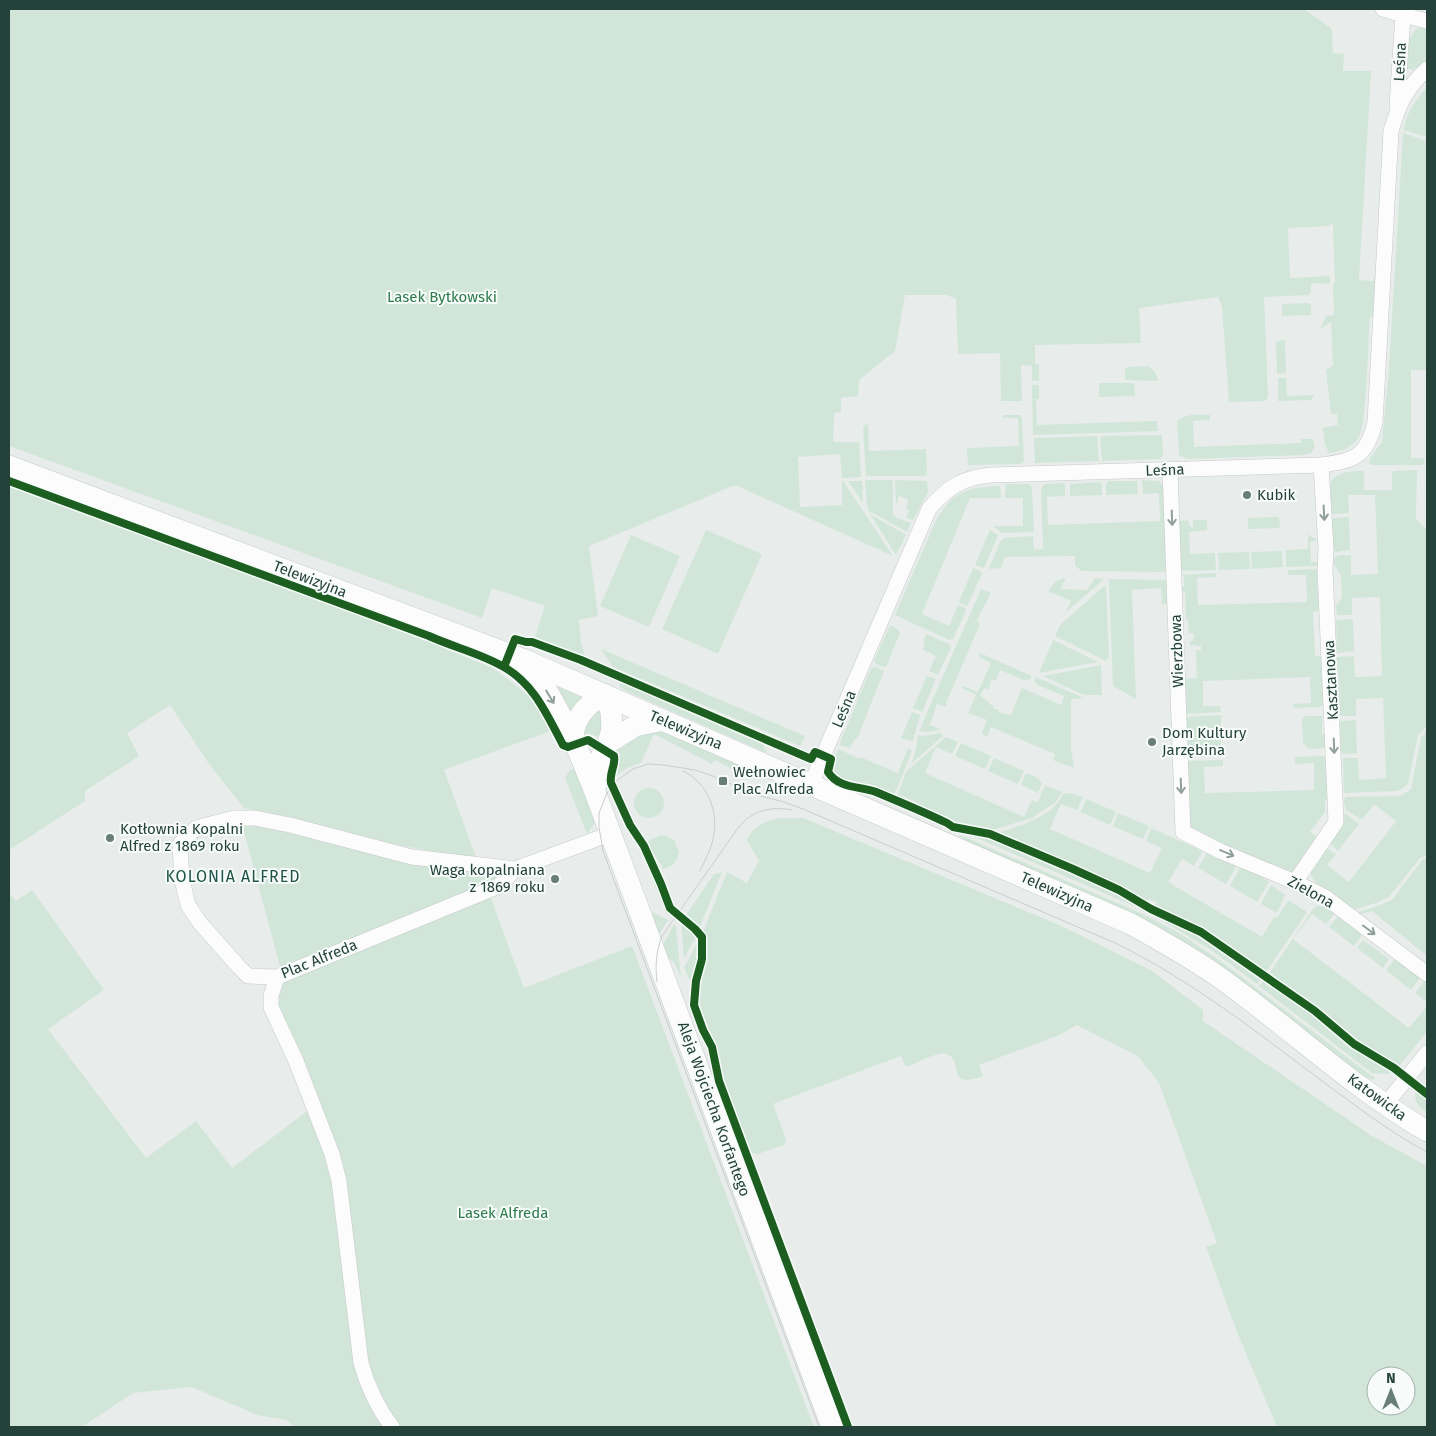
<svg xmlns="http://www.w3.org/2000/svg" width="1436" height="1436" font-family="'Fira Sans',sans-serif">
<rect width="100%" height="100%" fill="#e8edeb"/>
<!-- green -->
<path fill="#d1e6d8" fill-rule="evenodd" d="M9,9H1304L1332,29L1333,53L1344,54L1343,71H1371L1359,280L1373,281L1374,277L1376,278L1374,317H1370C1368,339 1367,424 1359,437C1351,449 1342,451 1329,453L1325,445L1323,428L1338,425L1337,414H1331L1326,370L1333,365L1331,322L1320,329L1326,316L1334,315L1333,283L1335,282L1333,225L1330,223V226L1288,228L1290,278L1330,276V284L1311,283V292L1308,295L1264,297L1268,397L1265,401L1229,402L1222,307L1218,297L1139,308L1141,343L1035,345V363L1039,364V381H1032V366L1021,365L1022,401H1001L1000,353L958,354L956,299L947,295H905L895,351L859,380L858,396L841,398V412L834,413L833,442H859L861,477L842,478L840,454L798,457L800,507L842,505V481H843L893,556L735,485L589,546L598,616L579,620L581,642L584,652L583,656L535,637L545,606L492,588L482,618L9,446Z
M1427,27V61L1412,70L1406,68L1407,43L1416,29Z
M1427,87V137L1404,130C1406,113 1416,99 1427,87Z
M1403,133L1427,141V370H1411V458H1425L1424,464L1421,465H1372L1369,464L1370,458L1382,442L1389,369Z
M1308,303L1311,305V315L1282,316V304Z
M1285,340L1286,373L1277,374L1276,341Z
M1148,366C1153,370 1157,373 1158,380L1157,381L1125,380V369L1128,367Z
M1278,378H1286L1287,396L1315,395L1311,400L1278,401Z
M1099,383H1134L1135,396L1099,397Z
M1032,385H1039V399H1036L1037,425L1157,421L1158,431L1033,435Z
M1004,415H1020L1022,418L1024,461L1020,464L968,465L967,448L1019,446L1018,418H1002Z
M1210,415V420L1193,421L1194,447L1301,443V439H1313L1315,446L1311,453L1305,455L1187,459L1179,455L1177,422C1184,413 1198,415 1210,415Z
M868,423L869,451L926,449L927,474L925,476H866L863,427Z
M1162,435L1163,456L1160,459L1102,461L1100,438L1102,436Z
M1097,436L1099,461L1035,463L1034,438Z
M1417,470L1416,519L1427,530V726L1418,735L1408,784L1403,788L1397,791L1344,793L1343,758H1358L1359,780L1386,778L1383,698L1356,699V716H1340L1337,657L1354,656L1355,677L1382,676L1380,597L1352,598V615H1337L1336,606L1342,597L1341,576L1334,564V559L1338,555H1351V575L1378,574L1375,495H1348L1349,513L1332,514L1330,484C1335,471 1353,471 1364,471V490H1392V473L1394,471Z
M9,480L422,637L443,648L493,668L532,698L550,731L444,770L477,860L367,839L244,808L209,764L170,705L127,733L139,756L85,791V801L9,850Z
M865,480H893V516L911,523L907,532L869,511L867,507Z
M895,480L927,481L928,492L913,520L906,518L909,510L906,509L908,499L899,496L896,505Z
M1142,480L1159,481L1165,487L1168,567L1166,571L1160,572L1082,571L1075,566V556L1005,557L1001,568L989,569L1000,542L1004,538L1033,536L1034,550L1043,549L1041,488L1045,484L1065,483V496L1047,497L1048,525L1160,521L1159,493L1143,494Z
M848,481H862L863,503Z
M1108,481H1137L1138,494L1106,495V484Z
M1100,482L1102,484V495L1070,496V484Z
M1006,484H1029L1032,488L1034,532L1002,533L993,526H1023V498H1005Z
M1000,486L1001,498H970L922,614L949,626L958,605L965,608L966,611L953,639L949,640L895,615L937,518C956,489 968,488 1000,486Z
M870,514L906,535L896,555Z
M1279,517L1280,528L1248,529V518Z
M1349,517L1350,550L1336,552L1333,550L1332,519L1333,518Z
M1188,520L1190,527H1193V520H1207V530L1189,532L1190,554L1215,553L1216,570L1179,571L1177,521Z
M706,530L762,554L718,654L662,629Z
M990,530L998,535L997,538L984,568L975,565Z
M1308,534L1317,540L1310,542L1311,562H1323V566L1286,567V550L1308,549Z
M631,535L680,556L649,627L600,606Z
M1282,551L1283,567L1252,569L1251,552Z
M1249,552L1250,569L1219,570L1218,553Z
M973,568L982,572V574L967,606L959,602Z
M1322,569L1323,575L1317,580L1319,611L1313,612L1315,656L1326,655L1322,669L1323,705L1319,707L1294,708L1293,704L1311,703L1310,677L1203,681V706H1220L1221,712L1185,714L1183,679L1197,678L1196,650H1201V646L1190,645V641H1193L1194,634L1189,633L1188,621L1186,619L1185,592L1180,591L1179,588L1184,586V577L1180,575L1216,573V577L1197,578L1198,605L1307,602L1306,575H1288V570Z
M1063,578H1066L1060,589L1087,590L1095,578L1104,579L1065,613L1071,601L1048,591L1055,582Z
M1109,579L1166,580L1169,582L1170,604H1162L1161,588L1132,590L1136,699L1113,686Z
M1106,586L1109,657L1106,661L1055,636L1060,625L1103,587Z
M981,589L991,593L977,620L980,624L946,703L947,707L937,704L930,725L940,729V730L926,732L919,731Z
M1353,619L1354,651L1337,653L1336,620Z
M890,625L896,628L900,633L886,667L876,664L874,661Z
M926,634L949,644L951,647L938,675L929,671L936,656L923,650L925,644L923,643Z
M1053,640L1098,662L1039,673Z
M601,649L805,736V737L800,746L613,667Z
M980,653L1032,676L1030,680L1027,679L1026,681L1000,670L996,681L992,679L988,690L984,688L980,696L989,702V704L994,706L993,708L999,710L998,712L1011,715L1022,688L1061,705L1064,696L1037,685V683L1034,681L1036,677L1084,698L1071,699V748L1074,768L1053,760L1055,754L991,727L987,737L982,734L987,720L968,713L976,695L962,688L963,686L978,692L991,663L979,657Z
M1101,665L1102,695H1084L1043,676Z
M875,667L884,671L857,739H855L850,748L839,745L871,668Z
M927,676L936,679L922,712L913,708Z
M547,679L588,696L569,717Z
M619,682L762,743L767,753L628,692L620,687Z
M598,711L604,715L600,738L589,733L581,735V729Z
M912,712L920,715V716L913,740L911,741L901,738Z
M1221,715V756L1187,757L1185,717Z
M1305,716H1322V734L1331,733L1327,746C1317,750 1308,752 1303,742L1302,718Z
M1356,720L1357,753L1343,754L1341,752L1340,723L1342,721Z
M1427,730V855L1420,858L1390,896L1376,903L1352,910C1343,904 1307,882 1311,871C1313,863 1322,855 1326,848L1336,854L1327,865L1349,882L1396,821L1374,804L1362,820L1346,810L1344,802L1345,797L1397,796C1403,795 1406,793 1411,789L1421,738Z
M645,731L667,732L755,772L751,779L715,760L712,764L654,734L641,763L625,769L613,779L620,754L616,749Z
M940,733L943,736L911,764L915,753L918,735L923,736Z
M946,737L958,742L952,754L936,747L925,773L1024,817L1032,800L1038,802L1045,785L1062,792L1056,802L1032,818L989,831L954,824L917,808L918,803L903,796L900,801L896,799L906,772Z
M961,743L991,756L985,769L955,756Z
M909,748L912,751L893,798L870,788L858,787L831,773L830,770L831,762L839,749L859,759L860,757L898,773L907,750Z
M1322,756C1335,760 1331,785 1332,797L1325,801V812L1310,832L1320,839L1301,867L1290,875L1215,844L1191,828L1189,818L1186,761L1223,760V766L1204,767L1205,793L1314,790V763L1295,764V757Z
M994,758L1024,771L1018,784L988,771Z
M575,769L596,821L587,834L565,778L570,770Z
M1026,773L1038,778L1042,783L1038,793L1021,785Z
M634 803a15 15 0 1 1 30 0a15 15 0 1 1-30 0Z
M1071,793L1083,797L1077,810L1061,804L1050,829L1150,873L1162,848L1146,841L1151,828L1203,851L1194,866L1182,859L1168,882L1262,937L1274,917L1277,918L1288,901H1290L1307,912L1266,972L1211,934L1189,922L1153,908L1157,902L1149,899L1147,904L1133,894L1097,877L994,834C1017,827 1052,818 1063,794Z
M1086,799L1116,812L1110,825L1081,812Z
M1118,813L1149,826L1143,839L1113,826Z
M1345,813L1359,824L1338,851L1331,844V841L1343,823Z
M778,818H803L1057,924L1151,970L1203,1010V1021L1372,1136L1427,1166V1427H1277L1237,1332L1206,1247L1217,1243L1159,1083L1138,1056L1077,1025L1059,1035L979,1065L983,1076C945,1090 965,1062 947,1054C939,1051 914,1064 906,1067L901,1056L773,1104L786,1139L784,1145L758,1154L752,1153L720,1075L716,1049L698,1002L697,995L684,968L702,934L727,872L747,883L759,861L747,840C755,825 762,823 778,818ZM1376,1376H1406V1406H1376Z
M254,822L503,873L491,884L281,970L242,824Z
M962,830L988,837L1074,873L1126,897L1143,910L970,835Z
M958,834L1145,915L1181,934L1222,962L1369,1074L1374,1077V1080L1362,1076L1287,1017L970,843Z
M661,835L666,836L674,840L679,852C677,863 672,867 662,869V866L647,844L650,840Z
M1207,853L1237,865L1226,884L1198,868Z
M1423,859H1427V956L1372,911L1357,915L1355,913L1372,908L1392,900Z
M650,865L671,916L666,913L647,866Z
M1240,868L1262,877L1269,882L1257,902L1230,886Z
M722,872L699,929L684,918L714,874Z
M1271,885L1285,895L1277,913L1261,904Z
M32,890L104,990L48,1029L146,1158L196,1121L232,1168L318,1103L276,1013L279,984L288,976L490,896L524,988L632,946L814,1427H294L287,1420L257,1415L192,1387L133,1393L82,1427H9V893L16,901Z
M1327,905L1336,912L1326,924L1312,914L1293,939L1409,1028L1427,1006V1031L1400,1065L1379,1055L1353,1038L1323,1012L1269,974L1313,909L1317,906Z
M652,912L668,920L658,936Z
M1151,914L1204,938L1262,978L1257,984L1211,950Z
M1339,915L1361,932V937L1354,946L1329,927Z
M681,921L697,934L684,959Z
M674,924L676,926L681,978L674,962L664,955L662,947Z
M1363,940L1389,959L1383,968L1357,948Z
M1395,959L1420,978L1411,990L1386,970Z
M1264,980L1324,1022L1351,1046L1394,1072L1386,1074L1372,1073L1259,986Z
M1425,980L1427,982V1002L1415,993Z
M1416,1089L1427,1098V1112C1418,1107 1413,1101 1416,1089Z"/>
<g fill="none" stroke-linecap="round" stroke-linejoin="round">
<!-- street casing -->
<g stroke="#c5cac8" stroke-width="16">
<path id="street" d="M1383,9L1403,15L1397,105
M1403,15L1427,21
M1170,470L1183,832L1220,851L1295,882L1325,897L1427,974
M811,784L929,509C948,487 961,478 991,475L1321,465C1354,461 1367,457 1375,422L1391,131C1399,104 1406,88 1427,69
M515,869L499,886L277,977L248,976L239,967L200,923L188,905L182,880L180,844L196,828L234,818H255L290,825L412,857L515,869L610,834
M1295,882L1336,822L1325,569L1326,549L1321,465
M277,977L271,996V1007L296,1061L332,1154L339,1181L361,1363C368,1388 377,1407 392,1427
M1386,1104L1427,1053"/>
</g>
<!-- secondary casing -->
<g stroke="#c3cbc8" stroke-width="22">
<path id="secondary" d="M9,466L522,659L1131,924C1160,940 1189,956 1216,975C1287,1025 1351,1087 1427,1131
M522,659L549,694L573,738L595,792L832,1427
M573,738C574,717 587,705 604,694
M608,743L635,726L664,720
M595,790L599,761L608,743L612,729L611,713L607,696"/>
</g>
<!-- street -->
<use href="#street" stroke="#fcfcfc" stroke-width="15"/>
<!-- secondary -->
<use href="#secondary" stroke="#fcfcfc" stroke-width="21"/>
<!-- tram -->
<path stroke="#c9cdcc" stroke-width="1" d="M683,771C707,782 718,810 714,834C712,847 706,859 700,871
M657,982C655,966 656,952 662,936L738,828C752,810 771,806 792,810
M819,1427L603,851L599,827V813L607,793L616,781L633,769L648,764L664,765L695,770L710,775L757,795L784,802L803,809L1115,943C1191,980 1258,1033 1326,1084C1359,1108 1391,1133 1427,1152"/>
<!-- cycleway casing -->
<g stroke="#f7fbf9" stroke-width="11">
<path id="cycleway" d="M9,481L429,636C453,647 480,653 504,667C535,685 547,715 563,745L568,747L588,740L614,756C616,765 609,773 611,783L630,825L644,846L661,884L670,908L695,929L702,937V959L696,981L694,1005L703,1030L712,1047L719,1081L848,1427
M504,667L515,639L526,642H532L581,660L811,759L815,752L831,759L828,772C839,789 860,786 876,792C900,802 924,812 947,823L953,827L990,834L1073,869L1119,890L1151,909L1201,932L1315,1011L1354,1044L1394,1068L1427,1094"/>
</g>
<!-- cycleway -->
<use href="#cycleway" stroke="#1b5e20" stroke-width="8"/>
</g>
<!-- one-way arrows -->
<defs><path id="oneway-shaft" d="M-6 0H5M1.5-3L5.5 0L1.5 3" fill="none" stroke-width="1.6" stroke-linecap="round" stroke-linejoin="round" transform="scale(1.25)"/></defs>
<g stroke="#909f9b">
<use href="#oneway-shaft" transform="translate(1324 513) rotate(87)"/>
<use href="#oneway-shaft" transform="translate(1172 518) rotate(88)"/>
<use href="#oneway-shaft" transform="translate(550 697) rotate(59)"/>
<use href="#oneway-shaft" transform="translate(1334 746) rotate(88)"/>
<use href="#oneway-shaft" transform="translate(1181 786) rotate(88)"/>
<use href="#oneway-shaft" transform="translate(1227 853) rotate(23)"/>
<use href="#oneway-shaft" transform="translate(1369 930) rotate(37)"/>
</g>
<!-- markers -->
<g fill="#697e78" stroke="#f7fbf9" stroke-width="2">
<circle cx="1247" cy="495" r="5"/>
<circle cx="1152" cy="742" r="5"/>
<rect x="718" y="776" width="10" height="10" rx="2.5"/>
<circle cx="110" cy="838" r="5"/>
<circle cx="555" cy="879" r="5"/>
</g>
<g text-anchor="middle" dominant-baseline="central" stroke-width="4" stroke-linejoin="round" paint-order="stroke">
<!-- street labels -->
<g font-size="15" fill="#24423a" stroke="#f7fbf9">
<text transform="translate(1400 62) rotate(-87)">Leśna</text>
<text transform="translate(1165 470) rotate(-2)">Leśna</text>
<text transform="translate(310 579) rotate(21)">Telewizyjna</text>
<text transform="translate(1177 651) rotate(-92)">Wierzbowa</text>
<text transform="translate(1331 680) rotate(-93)">Kasztanowa</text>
<text transform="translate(844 709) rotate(-67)">Leśna</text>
<text transform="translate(686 730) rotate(23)">Telewizyjna</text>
<text transform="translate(1057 892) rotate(24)">Telewizyjna</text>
<text transform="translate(1311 892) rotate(29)">Zielona</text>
<text transform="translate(319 959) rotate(-22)">Plac Alfreda</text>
<text transform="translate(1377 1097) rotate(36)">Katowicka</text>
<text transform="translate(714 1109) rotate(70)">Aleja Wojciecha Korfantego</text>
</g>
<!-- park labels -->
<g font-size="15" fill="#2d7a4b" stroke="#f7fbf9">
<text x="442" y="297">Lasek Bytkowski</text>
<text x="503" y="1213">Lasek Alfreda</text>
</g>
<!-- poi labels -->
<g font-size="15" fill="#24423a" stroke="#f7fbf9" text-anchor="start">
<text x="1257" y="495">Kubik</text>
<text x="1162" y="733">Dom Kultury<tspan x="1162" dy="17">Jarzębina</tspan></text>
<text x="733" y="772">Wełnowiec<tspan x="733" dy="17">Plac Alfreda</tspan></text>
<text x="120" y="829">Kotłownia Kopalni<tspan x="120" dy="17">Alfred z 1869 roku</tspan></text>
<text x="545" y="870" text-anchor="end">Waga kopalniana<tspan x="545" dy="17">z 1869 roku</tspan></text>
</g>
<!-- neighbourhood labels -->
<g font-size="16" letter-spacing="1" fill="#1f5548" stroke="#f7fbf9">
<text x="233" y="876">KOLONIA ALFRED</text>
</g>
</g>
<!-- border -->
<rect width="1436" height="1436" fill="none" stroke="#24423a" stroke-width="20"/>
<!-- north arrow -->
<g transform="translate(1391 1391)"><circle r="24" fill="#f7fbf9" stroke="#a3b1ad"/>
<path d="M0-4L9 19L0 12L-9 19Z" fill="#697e78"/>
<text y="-8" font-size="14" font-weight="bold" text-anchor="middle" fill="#24423a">N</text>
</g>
</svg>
